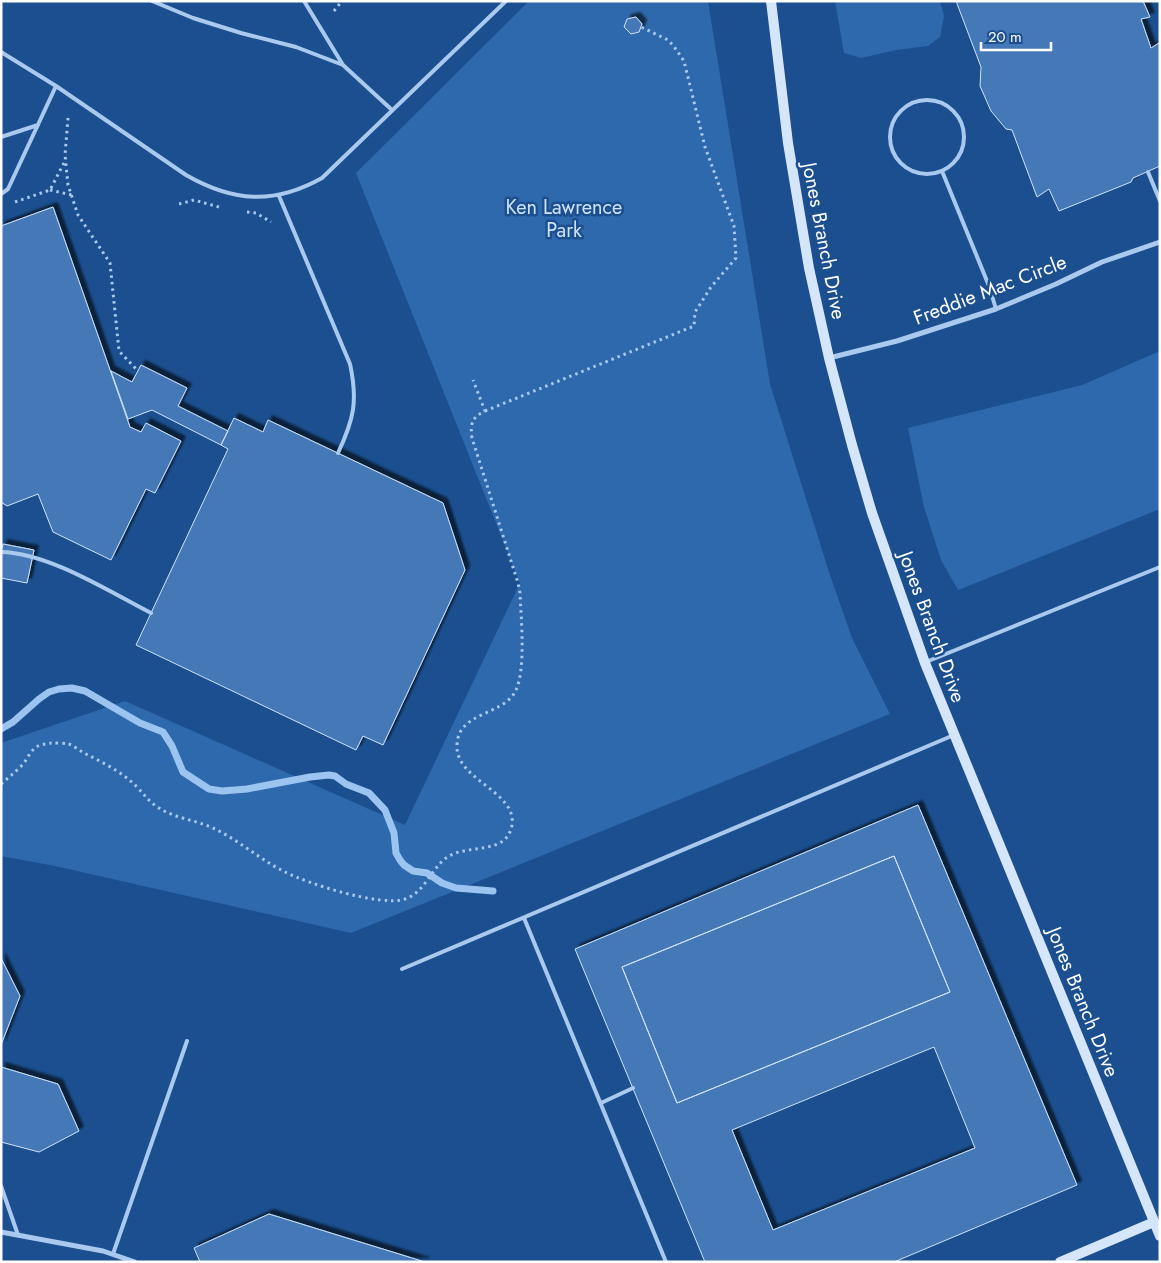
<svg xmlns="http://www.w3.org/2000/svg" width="1161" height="1263" font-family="Jost,sans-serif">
<defs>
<filter id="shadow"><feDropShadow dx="4.5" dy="-4.5" stdDeviation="1" flood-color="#0009"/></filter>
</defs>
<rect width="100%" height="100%" fill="#1b4f8f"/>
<!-- green -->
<path fill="#2e69ad" d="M529,1H708L770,384L829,572L852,638L890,714L351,933L55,866L1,856V743L125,701L405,825L520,583L356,173Z
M835,1H940L944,16L940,37L928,46L896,50L861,58L844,53Z
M1160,351V509L958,590L941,560L924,507L908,428L1082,385Z"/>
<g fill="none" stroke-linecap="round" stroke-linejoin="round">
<!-- stream -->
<path stroke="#9cc4f0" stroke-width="7" d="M1,729L13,722L39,699L49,692L59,689L72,688L85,691L140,723L163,732L172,746L183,772L209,789L222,791L247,789L310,777L329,775L335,776L346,784L369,793L385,810L394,833L396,853L400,860L404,865L413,871L427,873L442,883L456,888L493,891"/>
</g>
<!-- building -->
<path fill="#4478b7" stroke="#cfe3fa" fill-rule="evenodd" filter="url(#shadow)" d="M956,1H1143L1150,17L1141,19L1151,48L1159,43L1160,45V166L1133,178L1131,182L1059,211L1049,189L1037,197L1012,130L1006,129L991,111L980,86L981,67Z
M636,17L642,24L639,32L631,34L624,27L627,19Z
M53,207L130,427L141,432L146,423L181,441L155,493L146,489L111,560L53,532L38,494L7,506L1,502V226Z
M141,365L187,388L178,406L228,431L221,445L152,410L128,419L111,371L132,382Z
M234,418L263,432L268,420L443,503L465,570L383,745L363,736L356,750L136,645L228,449L221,445Z
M3,544L34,550L27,583L1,578V551Z
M918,805L1077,1185L894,1262H705L575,949ZM894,856L950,992L677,1103L622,967ZM934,1047L975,1148L773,1230L732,1130Z
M894,856L950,992L677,1103L622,967Z
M1,958L20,996L1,1045Z
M1,1067L58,1084L79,1131L39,1152L1,1142Z
M269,1214L425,1262H200L194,1248Z"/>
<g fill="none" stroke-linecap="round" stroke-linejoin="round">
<!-- path -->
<path stroke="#a9c9ee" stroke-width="3" stroke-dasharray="2.5 4" stroke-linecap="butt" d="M334,11L342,1
M68,118L65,155L68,185L78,215L110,263L119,351L138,371
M50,190L72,195
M15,202L50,190L66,159
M179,204L194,200L219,207
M247,212L256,213L271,222
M485,411L694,326L695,312L711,287L736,258L734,226L705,147L684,61L673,45L666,39L641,27
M1,784C9,777 17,771 24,763C28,757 31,750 38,746C42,744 47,744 51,743C56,743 64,743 69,744C74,746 79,750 84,753C102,762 122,772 136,786C144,794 149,802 159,808C176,819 198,820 217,830C241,842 261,860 285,872C309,884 380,907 405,899C425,893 432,866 449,856C470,844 507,855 512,825C517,791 455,780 457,745C458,711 504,716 516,690C526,669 521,617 520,593L518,583L472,438C470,424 472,417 485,411L473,380"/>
<!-- lane -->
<path stroke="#a9c9ee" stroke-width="4" d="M152,1L193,18L241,33L296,47L343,65
M304,1L343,65L392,110
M1,52L56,86L186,175C233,202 274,205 322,178L506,1
M890 137a37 37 0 1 1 74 0a37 37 0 1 1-74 0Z
M1,137L38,125
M942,171L989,286L996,309
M1148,172L1160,201
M1,194L8,189L56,86
M279,196L350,364C358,401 354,419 338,453
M1,552C49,553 108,591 151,613
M926,662L1160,567
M524,918L666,1262
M402,969L954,735
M601,1103L633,1088
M1,1186L18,1235
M113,1254L187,1041"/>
<!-- street -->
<path stroke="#a9c9ee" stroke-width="5" d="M829,358L897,341L996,309L1056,284L1102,262L1160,242
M1,1232L103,1251L135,1262"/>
<!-- secondary -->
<path stroke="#d6e6fa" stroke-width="10" d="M771,1L788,143L809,268L829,358L852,445L872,513L925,663L1160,1236
M1060,1262L1154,1222"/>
</g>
<g text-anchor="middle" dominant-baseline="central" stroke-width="5" stroke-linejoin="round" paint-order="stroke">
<!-- park labels -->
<g font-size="20" fill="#cfe3fa" stroke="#1b4f8f">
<text x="564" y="207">Ken Lawrence<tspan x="564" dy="23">Park</tspan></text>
</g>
<!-- street labels -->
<g font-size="20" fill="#fff" stroke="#1b4f8f">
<text transform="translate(824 241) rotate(79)">Jones Branch Drive</text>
<text transform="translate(990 290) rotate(-21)">Freddie Mac Circle</text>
<text transform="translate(932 627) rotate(70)">Jones Branch Drive</text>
<text transform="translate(1083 1002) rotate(68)">Jones Branch Drive</text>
</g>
</g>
<!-- border -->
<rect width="1161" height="1263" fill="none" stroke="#ffffff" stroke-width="5"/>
<!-- scale -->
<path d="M981 42v8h70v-8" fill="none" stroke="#ffffff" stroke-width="2.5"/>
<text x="988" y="42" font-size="15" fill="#ffffff" stroke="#1b4f8f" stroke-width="4" paint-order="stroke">20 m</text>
</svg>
